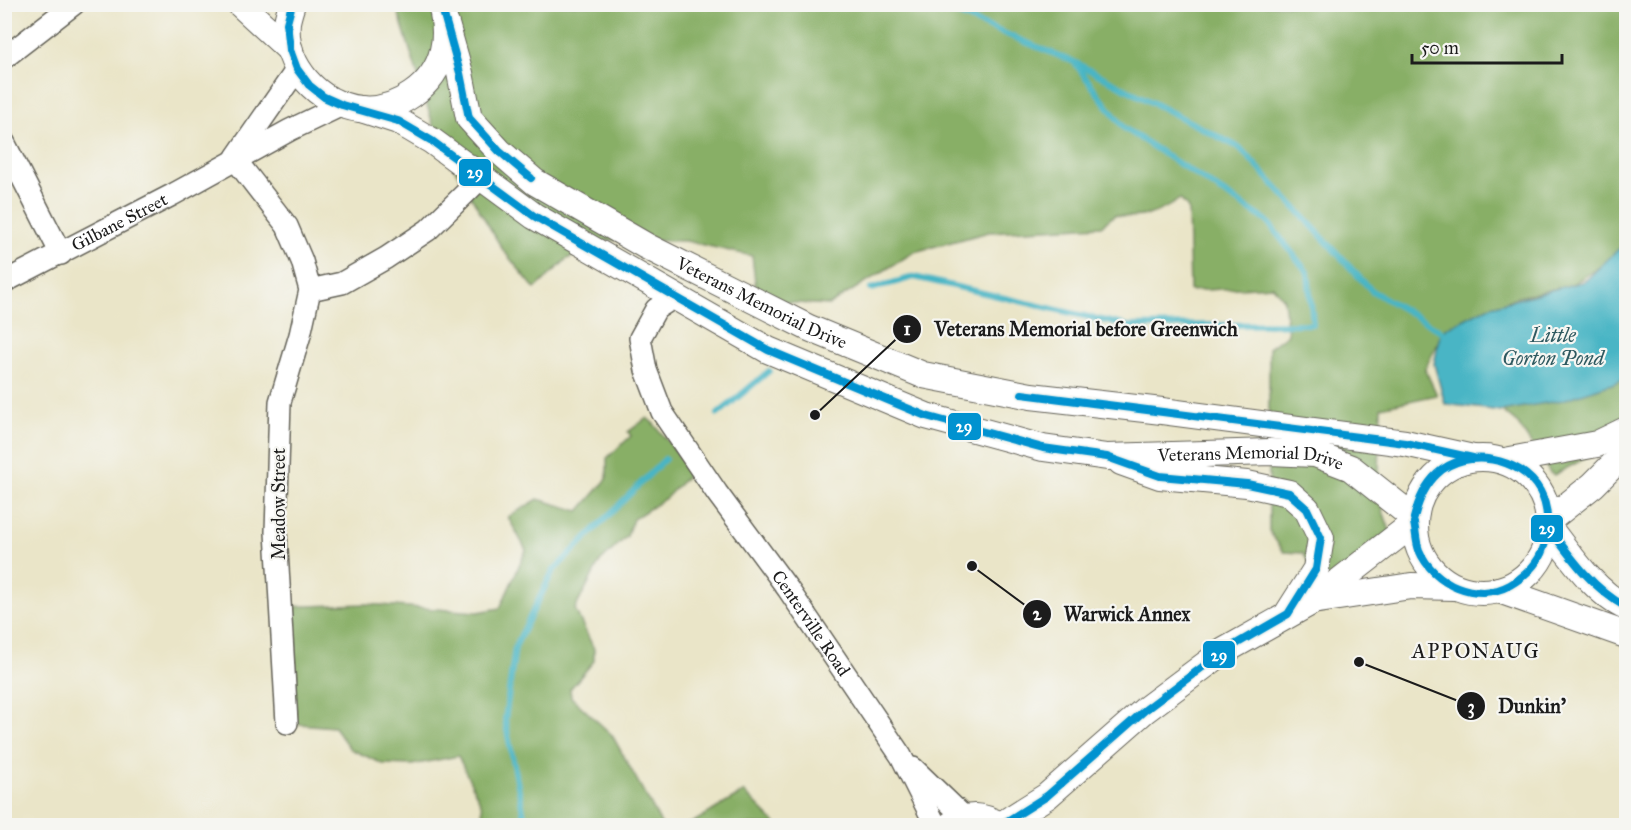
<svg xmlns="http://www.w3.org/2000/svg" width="1631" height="830" font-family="'IM FELL Great Primer',serif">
<rect width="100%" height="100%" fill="#f6f6f2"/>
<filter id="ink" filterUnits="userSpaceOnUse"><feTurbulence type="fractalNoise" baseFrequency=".0167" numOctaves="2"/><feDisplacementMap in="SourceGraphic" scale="12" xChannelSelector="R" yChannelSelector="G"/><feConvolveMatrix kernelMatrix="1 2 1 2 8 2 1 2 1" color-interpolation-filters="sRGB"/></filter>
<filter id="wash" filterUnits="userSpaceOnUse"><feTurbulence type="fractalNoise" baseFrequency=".008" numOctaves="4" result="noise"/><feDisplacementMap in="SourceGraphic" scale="24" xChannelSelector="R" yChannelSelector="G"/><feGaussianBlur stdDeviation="1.35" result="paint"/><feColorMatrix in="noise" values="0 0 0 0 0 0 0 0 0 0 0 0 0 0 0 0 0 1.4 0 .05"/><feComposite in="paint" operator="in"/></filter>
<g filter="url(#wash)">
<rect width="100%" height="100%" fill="#eae5c8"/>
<!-- forest -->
<path fill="#88af66" stroke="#526641" stroke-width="1.5" d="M396,5H1626V244L1619,255L1571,285L1514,298L1444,330L1425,369L1437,395L1381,407L1379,473L1383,511L1395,545L1324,591L1303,553L1284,552L1269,531V348L1288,334L1284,300L1273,286L1190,291L1188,208L1180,199C1158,214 1142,220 1115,215L1101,226L989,232L914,252L829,305L766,301L756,290L752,256L686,241L609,240L567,259L535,289L503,250L447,156L435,131Z
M1626,372V434L1608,446L1554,475L1550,473L1518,424L1492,403Z
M647,418L654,424L692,471L666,498L633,519L627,536L599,563L575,609L594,649V661L570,689L571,697L612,735L662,825H483L482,806L458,756L412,765L383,764L350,749L334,727L288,723L281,607L366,604L478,612L500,608L526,550L508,517L538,499L579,511L607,479V458L631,436L628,432Z
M744,792L777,825H684L692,823Z"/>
<!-- water -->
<path fill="#48b5c5" stroke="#326870" stroke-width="1.5" d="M1626,242V378L1615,383L1563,400L1501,411L1445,404L1434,364L1441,331L1488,307L1585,281Z"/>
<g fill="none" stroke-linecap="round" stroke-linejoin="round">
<!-- stream -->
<path stroke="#48b5c5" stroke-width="6" d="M933,4L1074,62L1240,148L1372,291L1441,331
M871,289L914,277L1128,326L1313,324L1308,273L1267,221L1124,128L1074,62
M718,414L769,371
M526,826L505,720L515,647L553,571L665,459"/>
</g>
</g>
<g filter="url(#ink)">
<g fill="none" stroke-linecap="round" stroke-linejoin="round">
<!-- minor casing -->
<g stroke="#646258" stroke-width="24">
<g id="minor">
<path d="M4,58L74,4"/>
<path d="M4,142L61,254"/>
<path d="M236,157L297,69"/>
<path d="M235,159L287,226L302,261L310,290L300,335L280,402L276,532L287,723"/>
<path id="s1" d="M4,282L172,195L290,130L342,105"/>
<path d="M310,290L342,283L386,258L428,230L482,177"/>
<path id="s2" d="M676,296L656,309L640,338L646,370L662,412L717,493L788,589L901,756L936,826"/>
<path d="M913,768L964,817"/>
</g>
</g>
<!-- major casing -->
<g stroke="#646258" stroke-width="28">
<g id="major">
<path d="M240,4L290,50"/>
<path d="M292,4C290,10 288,17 287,22C283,66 318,104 360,109C396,113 435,86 443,50C447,34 445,20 441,4"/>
<path id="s3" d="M446,24L460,73L469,118L499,151L535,182L646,246L809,328L923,375L1031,396L1162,411L1405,443L1473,458"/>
<path id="s4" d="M361,109L398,121L432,141L534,216L768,350L926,416L1043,448L1107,457L1270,452L1315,454L1351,468L1414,518"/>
<circle cx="1482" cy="525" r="67"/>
<path d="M1505,461L1597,444L1626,430"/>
<path d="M1121,462L1160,476L1247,484L1289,493L1307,509L1321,538L1316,569L1288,613"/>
<path d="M1549,520L1593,485L1626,452"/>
<path d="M1549,528C1569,554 1596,594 1626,607"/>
<path d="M1499,590L1626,635"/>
<path d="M1319,600L1411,586L1455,587"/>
<path d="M1001,825L1047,796L1145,710L1224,651L1315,600L1414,523"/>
<path d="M949,826C966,813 984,815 1001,826"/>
</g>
</g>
<!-- minor -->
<use href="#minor" stroke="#fff" stroke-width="21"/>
<!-- major -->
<use href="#major" stroke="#fff" stroke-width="26"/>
<!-- bus-1 casing -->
<g stroke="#f6f6f2" stroke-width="12">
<path id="bus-1" d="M292,4L287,23L290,50L297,69L309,85L324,97L342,105L398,121L432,141L534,216L768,350L926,416L1043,448L1107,457L1160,476L1247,484L1289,493L1307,509L1321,538L1316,569L1288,614L1224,651L1145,710L1047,796L1001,825
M441,4L460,73L469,118L499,151L531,178
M1022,394L1405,443L1473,458
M1414,518C1418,502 1424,486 1437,474C1466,447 1521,457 1540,491C1547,504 1548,517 1547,531C1545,556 1531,573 1510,585C1477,603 1433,584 1419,550C1416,542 1416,532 1414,523
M1549,528C1571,558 1593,589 1626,607"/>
</g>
<!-- bus-1 -->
<use href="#bus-1" stroke="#0092d0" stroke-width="8"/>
</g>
</g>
<g text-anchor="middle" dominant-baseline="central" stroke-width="4.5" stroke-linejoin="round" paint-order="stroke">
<!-- street labels -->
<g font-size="18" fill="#1c1c1c" stroke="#f6f6f2">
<text stroke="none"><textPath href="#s1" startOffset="130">Gilbane Street</textPath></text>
<text stroke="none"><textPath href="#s3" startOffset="446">Veterans Memorial Drive</textPath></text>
<text stroke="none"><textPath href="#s4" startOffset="976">Veterans Memorial Drive</textPath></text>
<text transform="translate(279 504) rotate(-90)">Meadow Street</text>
<text stroke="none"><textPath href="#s2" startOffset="393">Centerville Road</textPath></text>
</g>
<!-- water labels -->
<g font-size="20" font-style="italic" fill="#2e5960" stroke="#f6f6f2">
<text x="1553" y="335">Little<tspan x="1553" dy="23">Gorton Pond</tspan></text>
</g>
<!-- quarter labels -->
<g font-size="21" letter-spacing="1.5" fill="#1c1c1c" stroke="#f6f6f2">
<text x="1476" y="651">APPONAUG</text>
</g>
</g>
<!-- callouts -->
<path fill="none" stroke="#1c1c1c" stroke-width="2" d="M815 415L907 329M972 566L1037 614M1359 662L1471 706"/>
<g fill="#1c1c1c" stroke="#f6f6f2" stroke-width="2">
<circle cx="815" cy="415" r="6"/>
<circle cx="972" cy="566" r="6"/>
<circle cx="1359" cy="662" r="6"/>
<circle cx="907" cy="329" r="15"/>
<circle cx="1037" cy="614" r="15"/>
<circle cx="1471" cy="706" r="15"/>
</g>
<g font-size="18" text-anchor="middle" font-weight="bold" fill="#fff">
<text x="907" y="335">1</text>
<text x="1037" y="620">2</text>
<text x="1471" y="713">3</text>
</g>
<g font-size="20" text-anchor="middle" font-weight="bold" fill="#1c1c1c" stroke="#f6f6f2" stroke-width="4.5" stroke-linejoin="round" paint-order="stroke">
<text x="1086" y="336">Veterans Memorial before Greenwich</text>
<text x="1127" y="621">Warwick Annex</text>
<text x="1532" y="713">Dunkin'</text>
</g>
<g stroke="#f6f6f2" stroke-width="2">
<rect x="458" y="158" width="34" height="29" rx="6" fill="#0092d0"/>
<rect x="947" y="412" width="35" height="29" rx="6" fill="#0092d0"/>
<rect x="1530" y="514" width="34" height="29" rx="6" fill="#0092d0"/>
<rect x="1202" y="640" width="34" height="29" rx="6" fill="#0092d0"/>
</g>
<g font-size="16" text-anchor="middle" font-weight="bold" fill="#fff">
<text x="475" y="178">29</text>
<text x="964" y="432">29</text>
<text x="1547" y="534">29</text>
<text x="1219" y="661">29</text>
</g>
<!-- margin -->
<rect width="1631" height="830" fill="none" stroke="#f6f6f2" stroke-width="24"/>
<!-- scale -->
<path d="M1412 54v9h150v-9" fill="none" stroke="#1c1c1c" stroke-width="3"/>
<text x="1421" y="54" font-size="18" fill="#1c1c1c" stroke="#f6f6f2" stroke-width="4.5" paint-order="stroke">50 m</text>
</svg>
